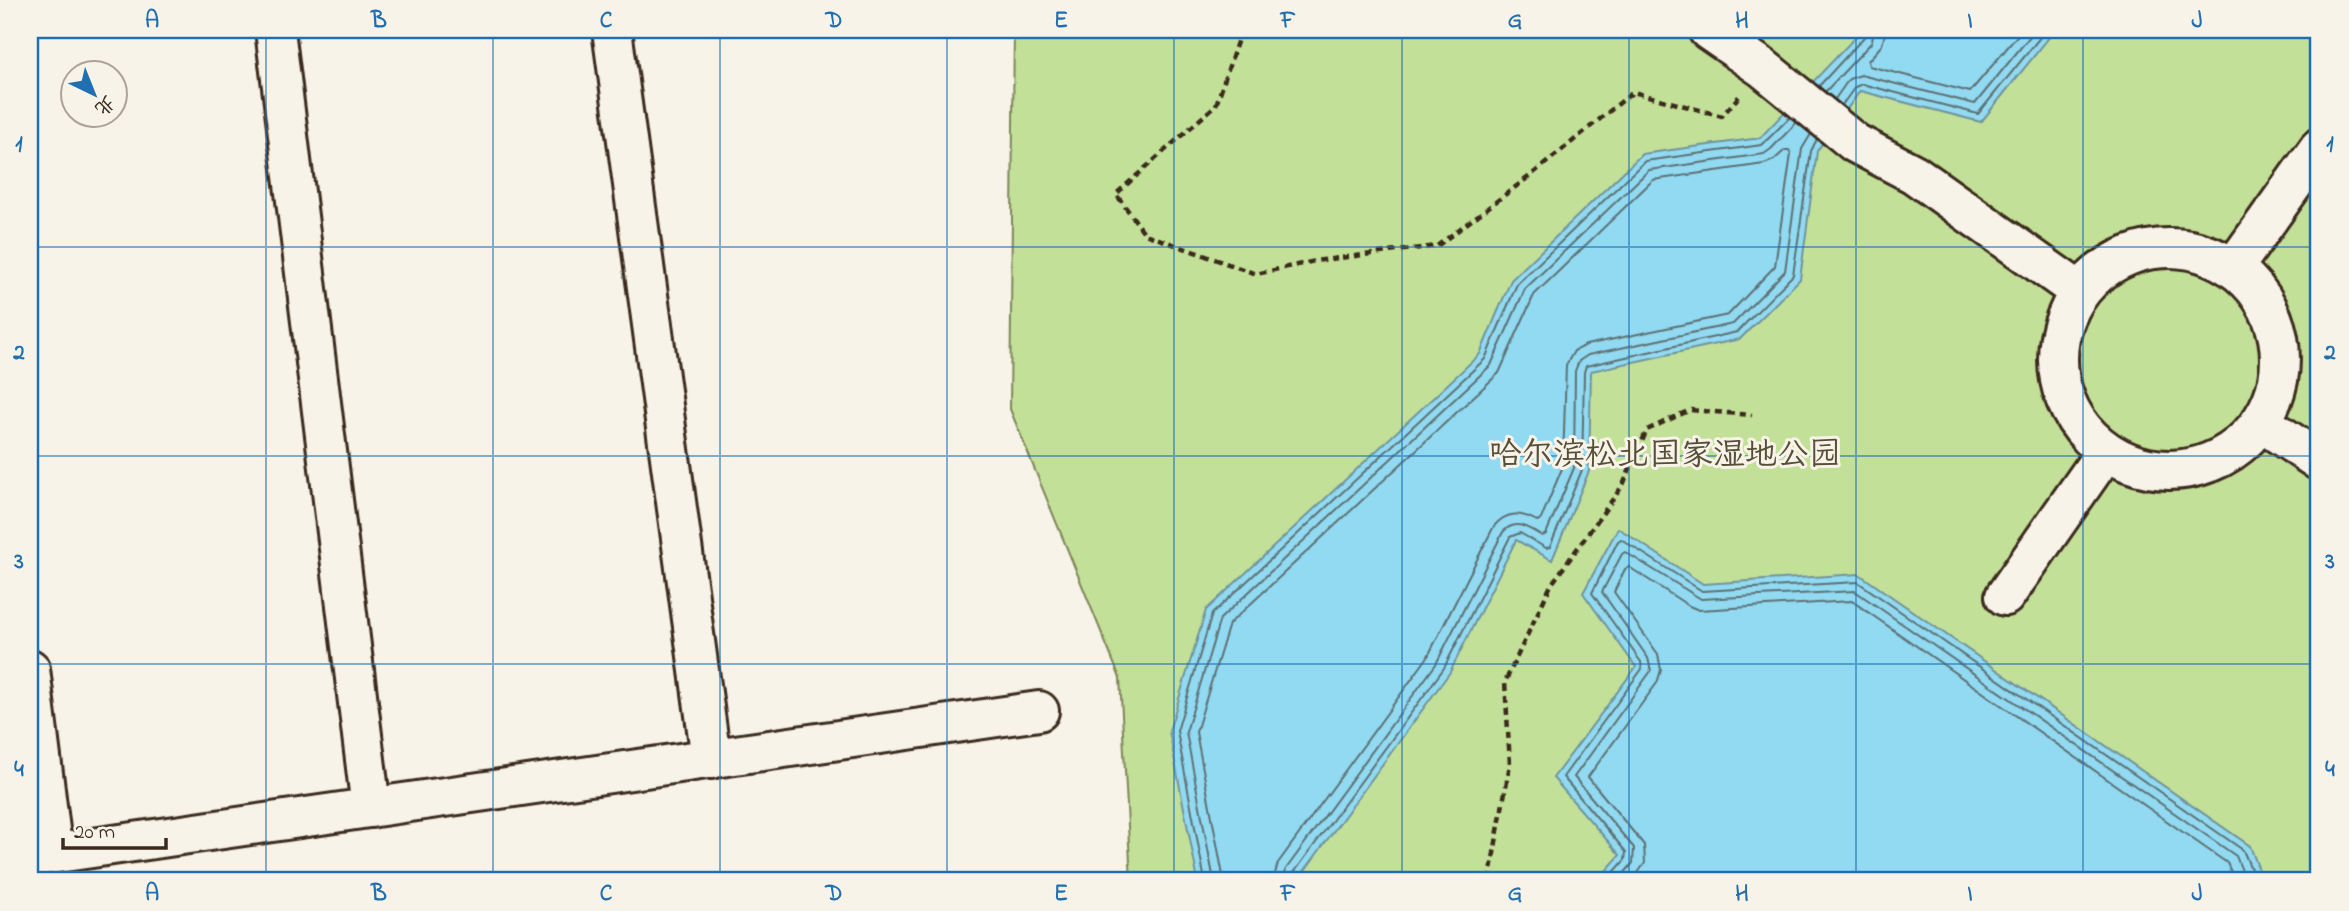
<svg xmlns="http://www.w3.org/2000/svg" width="2349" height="911" font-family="'Indie Flower','LXGW WenKai TC',sans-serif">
<rect width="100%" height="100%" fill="#f7f3e8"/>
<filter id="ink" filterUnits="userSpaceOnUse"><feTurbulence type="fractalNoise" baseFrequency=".0143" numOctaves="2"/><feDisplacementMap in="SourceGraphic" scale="14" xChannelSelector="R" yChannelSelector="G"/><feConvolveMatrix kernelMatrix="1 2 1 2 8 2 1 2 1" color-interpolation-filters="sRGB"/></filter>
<g filter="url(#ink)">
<!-- green -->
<path fill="#c3e098" stroke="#7f855b" stroke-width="2" d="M1014,30H2319V881H1131L1120,678L1010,409Z"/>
<!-- water -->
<path fill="#91daf2" stroke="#6f949d" stroke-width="2" d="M1862,30H2055L1981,122L1860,91L1817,151L1800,279L1740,339L1591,371L1589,471L1552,560L1516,540L1450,672L1297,881H1198L1169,731L1206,610L1480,354L1511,280L1642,154L1760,138Z
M1618,528L1703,584L1859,574L2250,846L2263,881H1597L1620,855L1553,778L1636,667L1583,593Z"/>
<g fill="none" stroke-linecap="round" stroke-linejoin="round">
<!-- shore -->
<path stroke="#5d7073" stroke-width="2" d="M1886,30L1882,45L1868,61L1869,66L1970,92L2022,30
M1819,86L1864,37L1866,30
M1825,92L1871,43L1875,30
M1835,99L1849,79L1861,75L1975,104L2035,30
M1842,105L1855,87L1862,84L1978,114L2046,30
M1205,881L1177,731L1212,614L1485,359L1517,284L1645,161L1762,145L1790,117
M1214,881L1186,732L1220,619L1491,365L1525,289L1649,170L1764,154L1771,149L1797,122
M1224,881L1196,732L1229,624L1499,373L1534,295L1653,180L1764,164L1774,160L1785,150H1789L1791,154L1775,266L1728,315L1586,345L1574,351L1566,365L1563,466L1541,519L1537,521C1521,512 1507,511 1494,526L1427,658L1278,863L1273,881
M1283,881L1286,869L1436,664L1503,532C1516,518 1528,528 1542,536L1546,534L1574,468L1575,371L1579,361L1588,355L1733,324L1785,271L1802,149L1811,134
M1292,881L1293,874L1444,668L1510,537L1520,533L1546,548L1550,547L1582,470L1584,372L1586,366L1737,332L1793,275L1811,151L1817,139
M1606,881L1625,860L1626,852L1563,777L1642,669L1641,662L1592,593L1618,541L1621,539L1702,591L1858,582L2243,850L2256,881
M1618,881L1633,863L1634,848L1574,777L1651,671L1648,658L1602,592L1622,554L1625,552L1701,599L1855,591L2236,856L2246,881
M1632,881L1645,863L1644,845L1588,777L1657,683L1661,670L1658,654L1614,592L1625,569L1629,567L1689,606L1699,610L1852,601L2227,863L2235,881"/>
<!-- minor casing -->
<g stroke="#3b2a1e" stroke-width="44">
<path id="minor" d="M275,30L371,808
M612,30L711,759
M1708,30L1763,68L1855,143L1914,174L2080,292
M2058 359a111 111 0 1 1 222 0a111 111 0 1 1-222 0Z
M2234,267L2319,148
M2261,422L2319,461
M2005,596L2106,451
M30,669L53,854
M30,857L1039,711"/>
</g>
<!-- path -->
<path stroke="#3b2a1e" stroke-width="4.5" stroke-dasharray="7 5" stroke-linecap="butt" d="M1241,30L1216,105L1116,194L1145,234L1256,274L1315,261L1437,246L1530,176L1633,92L1722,116L1741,94
M1489,881L1510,764L1505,682L1551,585L1623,485L1647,430L1690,410L1752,415"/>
<!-- minor -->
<use href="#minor" stroke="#f7f3e8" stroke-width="38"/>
</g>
</g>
<!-- grid -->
<path fill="none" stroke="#1f6fb2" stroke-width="2" stroke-opacity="0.55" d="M266,30V881M493,30V881M720,30V881M947,30V881M1174,30V881M1402,30V881M1629,30V881M1856,30V881M2083,30V881M30,247H2319M30,456H2319M30,664H2319"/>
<g text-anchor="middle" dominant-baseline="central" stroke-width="6" stroke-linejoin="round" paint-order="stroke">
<!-- park labels -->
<g font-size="32" fill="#564e36" stroke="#f7f3e8">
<text x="1665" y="456">哈尔滨松北国家湿地公园</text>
</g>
</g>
<!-- margin -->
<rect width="2349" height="911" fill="none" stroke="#f7f3e8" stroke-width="77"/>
<!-- north arrow -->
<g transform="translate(94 94) rotate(137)"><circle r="33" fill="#f7f3e8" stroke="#aca397" stroke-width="2"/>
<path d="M0-5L12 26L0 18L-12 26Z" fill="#1f6fb2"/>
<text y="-10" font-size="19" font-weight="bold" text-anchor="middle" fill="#3b2a1e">北</text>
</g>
<!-- scale -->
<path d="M63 838v10h103v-10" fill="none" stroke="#3b2a1e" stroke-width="3.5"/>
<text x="74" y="838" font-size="21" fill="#3b2a1e" stroke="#f7f3e8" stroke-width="5" paint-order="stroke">20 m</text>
<rect x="38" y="38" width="2272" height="834" fill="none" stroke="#1f6fb2" stroke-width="2.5"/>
<g font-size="23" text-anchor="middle" font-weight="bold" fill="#1f6fb2">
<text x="152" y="27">A</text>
<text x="379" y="27">B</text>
<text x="606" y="27">C</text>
<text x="834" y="27">D</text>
<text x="1061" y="27">E</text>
<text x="1288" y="27">F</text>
<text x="1515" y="27">G</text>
<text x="1742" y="27">H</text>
<text x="1970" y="27">I</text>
<text x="2197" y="27">J</text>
<text x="19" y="151">1</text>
<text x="2330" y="151">1</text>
<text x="19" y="359">2</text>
<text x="2330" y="359">2</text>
<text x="19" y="568">3</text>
<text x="2330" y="568">3</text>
<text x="19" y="776">4</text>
<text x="2330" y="776">4</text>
<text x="152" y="900">A</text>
<text x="379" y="900">B</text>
<text x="606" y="900">C</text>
<text x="834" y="900">D</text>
<text x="1061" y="900">E</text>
<text x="1288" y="900">F</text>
<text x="1515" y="900">G</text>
<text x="1742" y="900">H</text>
<text x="1970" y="900">I</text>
<text x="2197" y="900">J</text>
</g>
</svg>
